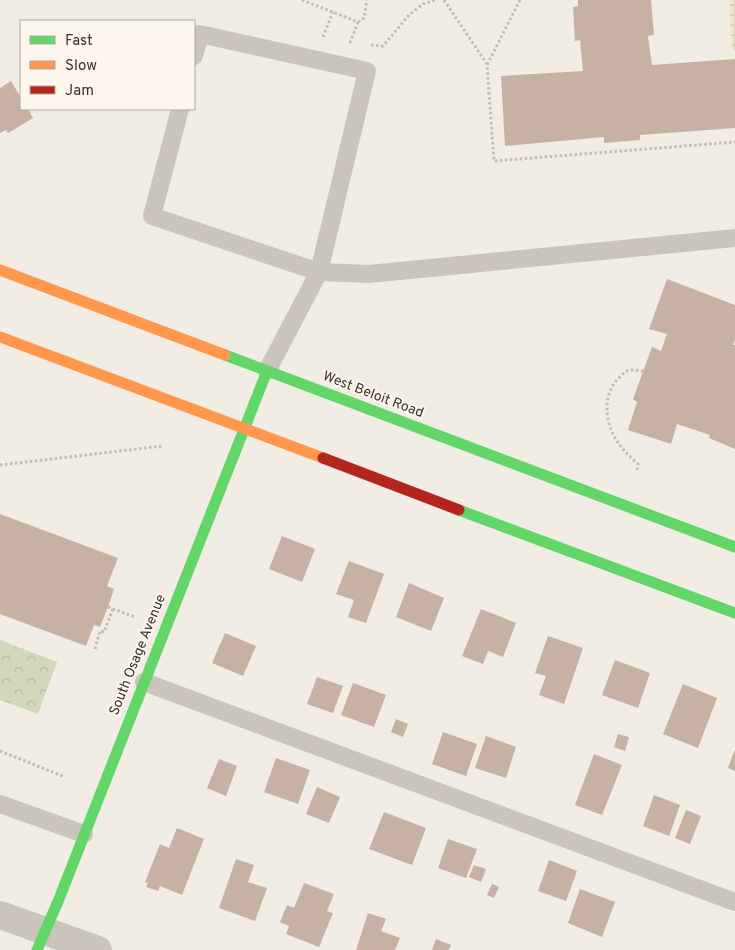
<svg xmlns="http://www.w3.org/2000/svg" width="735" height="950" font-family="Overpass,sans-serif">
<defs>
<pattern id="park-crowns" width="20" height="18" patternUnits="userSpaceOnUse" patternTransform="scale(1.25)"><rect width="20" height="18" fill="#d1d8bc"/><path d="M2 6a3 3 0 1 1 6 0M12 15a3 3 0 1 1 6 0" fill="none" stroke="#b4baa2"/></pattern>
<pattern id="plaza-grid" width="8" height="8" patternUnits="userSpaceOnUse" patternTransform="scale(1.25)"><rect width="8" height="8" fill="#f0e5d2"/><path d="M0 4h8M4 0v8" fill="none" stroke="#cfc5b4"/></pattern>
</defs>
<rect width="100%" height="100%" fill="#f1ece4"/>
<!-- park -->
<path fill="url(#park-crowns)" d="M0,640L57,662L38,714L0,700Z"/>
<!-- plaza -->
<path fill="url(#plaza-grid)" d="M728,0H735V50H732L729,4Z"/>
<!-- building -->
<path fill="#c7b1a4" d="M578,0H651L654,35L648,36L652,65L735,59V128L640,135V140L604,143V137L505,146L501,76L583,71L580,40L575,41L573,7L578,6Z
M11,81L21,98V109H28L33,118L8,133L6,130L0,133V88Z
M667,279L735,305V339L733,345H735V449L709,438L710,435L677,424L671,444L628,430L637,402L633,399L652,347L661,351L667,334L649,329Z
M0,514L118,558L107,586L114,589L108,607L100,627L94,625L86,646L0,614Z
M282,536L315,549L302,582L269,569Z
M349,561L384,574L366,623L348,617L354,600L336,594Z
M409,583L444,598L431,631L396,617Z
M481,609L516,623L503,657L488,651L483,664L462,656Z
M225,633L256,646L243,676L212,663Z
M548,636L583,648L564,704L539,695L546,676L535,673Z
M615,660L650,673L638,708L602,695Z
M317,677L343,686L333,713L307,704Z
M353,683L386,695L374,727L341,715Z
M683,684L717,698L698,748L663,734Z
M396,719L408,724L403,737L391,732Z
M443,732L477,744L466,776L432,764Z
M618,734L629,737L625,751L614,747Z
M486,736L516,747L506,778L475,768Z
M735,749V771L728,768Z
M594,754L622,765L602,815L575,805Z
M276,758L310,770L298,804L264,792Z
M219,759L237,766L226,796L207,788Z
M317,787L340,797L329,823L306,814Z
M654,795L680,805L669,836L643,826Z
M686,810L701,816L690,844L675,838Z
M384,812L426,828L412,865L369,849Z
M177,828L204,839L182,895L160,886L158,891L146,887L148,883L145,882L160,844L169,848Z
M448,839L477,849L466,878L438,868Z
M236,859L254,865L248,882L267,888L255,921L219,908Z
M549,860L577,871L566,901L538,891Z
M474,865L486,869L481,882L469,877Z
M304,883L334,894L327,911L333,913L319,947L286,934L289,926L280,922L287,905L294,908Z
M492,884L499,887L494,898L487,895Z
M580,889L615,902L602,937L568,923Z
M368,913L386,919L381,931L400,938L395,950H356Z
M436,939L451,945L449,950H432Z"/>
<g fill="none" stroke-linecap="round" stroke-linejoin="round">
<!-- path -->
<path stroke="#c3bcb5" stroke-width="3" stroke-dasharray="2.5 2.5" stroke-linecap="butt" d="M302,0L358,22L364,18L367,0
M444,0L487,64
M520,0L487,65L494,161L735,142
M323,37L333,12
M350,43L358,22
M371,45L383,46L409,15L423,4L436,0
M0,465L163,446
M637,470L638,464C628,455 619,446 613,434C605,417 604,396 616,381C619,378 623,373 627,371C632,369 638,371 643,371
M108,607L135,617
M95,649L100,631L104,632L113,609
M0,751L65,777"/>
<!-- lane -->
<path stroke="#cac4bd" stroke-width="18" d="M194,56L200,34L367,71L319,272L267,371
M180,109L152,216L319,272L369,274L735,238
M144,682L735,902
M0,804L84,834"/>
<!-- street -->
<path stroke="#cac4bd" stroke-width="28" d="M0,915L98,950"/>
<!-- fast -->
<path stroke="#63d668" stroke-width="11" d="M225,355L735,547
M459,510L735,613
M37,950L59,899L267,371"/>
<!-- slow -->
<path stroke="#ff974d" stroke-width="11" d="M0,270L225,355
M0,337L323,458"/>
<!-- jam -->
<path stroke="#b3261e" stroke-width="11" d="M323,458L459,510"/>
</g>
<g text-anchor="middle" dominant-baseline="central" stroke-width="4" stroke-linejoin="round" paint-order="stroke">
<!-- street labels -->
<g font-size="14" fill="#3c3129" stroke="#fcf6ed">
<text transform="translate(373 395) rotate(21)">West Beloit Road</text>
<text transform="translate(138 655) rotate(-68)">South Osage Avenue</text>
</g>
</g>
<!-- legend -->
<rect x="20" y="20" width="175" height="90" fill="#fcf6ed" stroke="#afa79f"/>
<rect x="30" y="36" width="25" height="8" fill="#63d668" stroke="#afa79f"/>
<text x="65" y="45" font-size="15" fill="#3c3129">Fast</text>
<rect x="30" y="61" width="25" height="8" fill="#ff974d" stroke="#afa79f"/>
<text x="65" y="70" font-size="15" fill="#3c3129">Slow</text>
<rect x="30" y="86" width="25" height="8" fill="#b3261e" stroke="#afa79f"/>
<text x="65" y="95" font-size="15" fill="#3c3129">Jam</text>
</svg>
